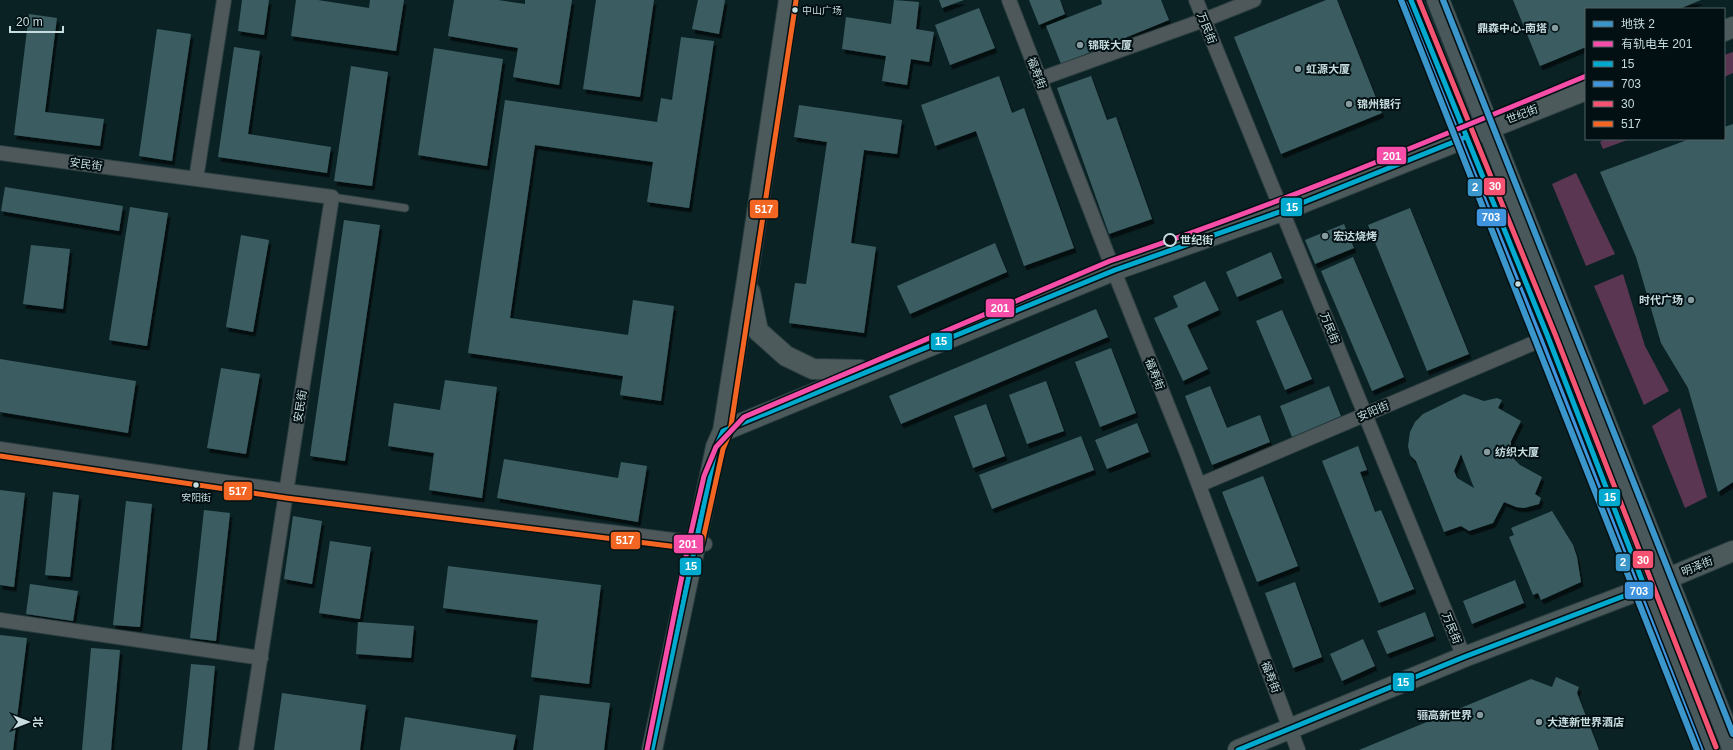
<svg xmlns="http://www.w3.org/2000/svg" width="1733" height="750" font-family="Arial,'Noto Sans SC',sans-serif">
<defs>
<filter id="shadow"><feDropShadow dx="2.5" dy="4.5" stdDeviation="0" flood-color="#0009"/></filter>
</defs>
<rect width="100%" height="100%" fill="#0b2225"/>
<!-- green -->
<path fill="#5b3652" d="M1733,52V73L1724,77V55Z
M1606,139H1630L1603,149L1600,142Z
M1576,173L1615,254L1586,266L1552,184Z
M1623,274L1645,346L1669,391L1644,405L1594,286Z
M1680,408L1707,497L1685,508L1652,426Z"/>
<!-- building -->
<path fill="#3a5d62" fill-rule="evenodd" filter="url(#shadow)" d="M242,0H269L264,35L238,31Z
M296,0H318L369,8L370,0H404L396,51L291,36Z
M454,0H498L525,4V0H572L559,85L513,77L518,48L448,36Z
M596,0H654L640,97L583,89Z
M698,0H725L719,34L692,29Z
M894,0L919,2L916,29L934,32L929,62L911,59L907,85L882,81L886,56L842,49L846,17L891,24Z
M939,0H964L942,8Z
M1029,0H1060L1065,14L1039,25Z
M1101,0H1161L1169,20L1061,64L1046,26L1102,4Z
M1326,0H1337L1382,113L1281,154L1234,37Z
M1513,0H1701L1679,9H1586V47L1540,66Z
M979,8L995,48L950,65L935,25Z
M29,14L57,18L45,112L104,119L100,146L14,135Z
M157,29L191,34L172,161L139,156Z
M681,37L714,41L689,208L647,202L653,162L535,145L510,318L628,335L633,300L674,306L661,401L620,395L623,376L468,353L505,100L657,122L661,98L672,100Z
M234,47L260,51L248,134L331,147L327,173L218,157Z
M434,48L503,59L487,166L418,155Z
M351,66L388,72L372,186L334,181Z
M999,76L1012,113L1024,108L1074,248L1024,266L976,131L935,146L921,105Z
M1091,76L1107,120L1116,117L1152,219L1109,234L1057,88Z
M799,105L902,120L897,154L864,150L851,243L876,247L864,333L789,323L795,283L806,284L827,142L794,137Z
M1733,124V482L1718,492L1688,388L1661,343L1636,257L1600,172L1690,139H1724V127Z
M5,187L123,206L119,231L1,211Z
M130,207L168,213L147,346L109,340Z
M1410,208L1469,354L1427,371L1368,225Z
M344,220L380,225L345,461L310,456Z
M1344,224L1354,248L1315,264L1305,240Z
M241,235L269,240L253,332L226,327Z
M995,243L1007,272L910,314L897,286Z
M31,245L70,249L63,309L23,304Z
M1271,252L1282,278L1237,297L1226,272Z
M1353,257L1404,377L1372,391L1321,271Z
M1205,281L1219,310L1187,325L1208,369L1183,381L1154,318L1178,307L1173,296Z
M1096,309L1108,337L901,424L889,396Z
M1282,310L1312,379L1285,390L1256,321Z
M1111,348L1136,413L1100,427L1075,362Z
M0,359L136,381L128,433L0,412Z
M221,368L260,374L246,454L207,448Z
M445,380L497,387L482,498L429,490L434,453L388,446L394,403L440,410Z
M1046,381L1064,431L1027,444L1009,395Z
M1210,386L1227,428L1260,415L1270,442L1212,465L1185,396Z
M1329,386L1341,416L1292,437L1280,406Z
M1464,394L1484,401L1497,398L1502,400L1498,408L1521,421L1511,441V450L1514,459L1520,465L1542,477L1535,494L1541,498L1539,504L1524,508L1516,507L1504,502L1493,523L1469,531L1461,526L1444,532L1416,461L1410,455L1408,446L1410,432L1415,422L1423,414ZM1461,454L1474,488L1457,478L1454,471Z
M986,404L1005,456L973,468L954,416Z
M1137,423L1149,452L1107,469L1095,440Z
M1081,436L1094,470L992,509L979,475Z
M1358,446L1367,470L1360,472L1375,512L1381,510L1414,589L1379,603L1322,461Z
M504,459L618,478L621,462L647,466L638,522L497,498Z
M1263,476L1298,566L1257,582L1222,492Z
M0,490L25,493L14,587L0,585Z
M53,492L79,495L70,577L45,575Z
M126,501L152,504L140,627L113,625Z
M204,510L230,513L216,641L190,638Z
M1552,511L1573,545L1577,557L1581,582L1541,600L1538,593L1533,595L1509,537L1514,535L1511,528Z
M293,516L322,521L312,584L284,579Z
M330,541L371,547L360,619L319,613Z
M448,566L601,585L589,684L531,677L538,620L443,608Z
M1515,580L1524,603L1472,624L1463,601Z
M1295,582L1322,657L1293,668L1265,593Z
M30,584L78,591L73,621L26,614Z
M1425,612L1434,636L1387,654L1377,631Z
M358,622L414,626L411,658L356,654Z
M0,635L27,638L13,750H0Z
M1363,639L1375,666L1342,681L1330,654Z
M91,648L120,650L111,750H82Z
M191,664L215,666L207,750H182Z
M1556,677L1579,687L1577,693L1599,750H1359L1531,679L1552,687Z
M282,693L366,705L360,750H274Z
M540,695L610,703L604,750H533Z
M405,717L516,735L513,750H400Z"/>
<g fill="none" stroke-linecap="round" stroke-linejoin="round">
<!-- lane casing -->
<g stroke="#2b3e40" stroke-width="9">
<path id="lane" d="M332,197L405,208"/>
</g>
<!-- street casing -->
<g stroke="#2b3e40" stroke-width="16">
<path id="street" d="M1009,0L1110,261L1115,270L1118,281L1186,451L1298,750
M1196,0L1464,657
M1040,79L1204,20L1254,0
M0,153L332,197L246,750
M196,179L224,0
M0,449L287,491L705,544
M1199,485L1548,337
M0,620L261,658"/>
</g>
<!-- secondary casing -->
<g stroke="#2b3e40" stroke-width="22">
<path id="secondary" d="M1724,31L1733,27
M750,292L758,331L786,356L813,369L860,370
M723,431L1115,270L1282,211L1586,90
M652,750L716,447L723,431L747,280L789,0
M1238,750L1464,657L1645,588L1733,551"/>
</g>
<!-- primary casing -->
<g stroke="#2b3e40" stroke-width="24">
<path id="primary" d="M1411,0L1548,337L1709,750
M1438,0L1733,747"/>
</g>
<!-- lane -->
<use href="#lane" stroke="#4e585a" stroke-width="7"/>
<!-- street -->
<use href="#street" stroke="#4e585a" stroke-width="14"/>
<!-- secondary -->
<use href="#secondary" stroke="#4d5a5c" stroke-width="20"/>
<!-- primary -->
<use href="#primary" stroke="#49595b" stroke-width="22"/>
<!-- bus-1 casing -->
<g stroke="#021013" stroke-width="8">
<path id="bus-1" d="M652,750L716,447L723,431L1115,270L1282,211L1466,137
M1238,750L1464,657L1645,588L1548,337L1411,0"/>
</g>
<!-- bus-2 casing -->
<g stroke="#021013" stroke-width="8">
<path id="bus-2" d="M1405,3L1541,340L1701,750"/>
</g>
<!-- bus-3 casing -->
<g stroke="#021013" stroke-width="8">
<path id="bus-3" d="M1419,0L1555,334L1716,747"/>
</g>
<!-- bus-4 casing -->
<g stroke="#021013" stroke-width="8">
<path id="bus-4" d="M0,456L286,498L694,549L699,548L702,544L723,449L730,432L796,1"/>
</g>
<!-- bus-1 -->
<use href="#bus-1" stroke="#00a9ce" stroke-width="5"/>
<!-- bus-2 -->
<use href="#bus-2" stroke="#4094de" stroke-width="5"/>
<!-- bus-3 -->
<use href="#bus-3" stroke="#f65372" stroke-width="5"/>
<!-- bus-4 -->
<use href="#bus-4" stroke="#f26522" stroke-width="5"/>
<!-- tram-1 casing -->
<g stroke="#021013" stroke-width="8">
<path id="tram-1" d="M647,750L689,541L704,476L716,447L744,417L1110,261C1272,207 1429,141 1586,76"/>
</g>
<!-- tram-1 -->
<use href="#tram-1" stroke="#f54da8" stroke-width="5"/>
<!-- metro-1 casing -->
<g stroke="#021013" stroke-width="9">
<path id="metro-1" d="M1401,0L1697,750
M1443,0L1733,734"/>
</g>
<!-- metro-1 -->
<use href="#metro-1" stroke="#3a96cb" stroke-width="6"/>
</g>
<!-- markers -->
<g fill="#c6dcdf" stroke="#021013" stroke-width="1.5">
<circle cx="795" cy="10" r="3.5"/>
<circle cx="1518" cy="284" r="3.5"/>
<circle cx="196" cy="485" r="3.5"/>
</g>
<g fill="#859b9e" stroke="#021013" stroke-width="1.5">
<circle cx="1555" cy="28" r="4"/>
<circle cx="1080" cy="45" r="4"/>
<circle cx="1298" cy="69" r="4"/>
<circle cx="1349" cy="104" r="4"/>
<circle cx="1325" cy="236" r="4"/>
<circle cx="1691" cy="300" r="4"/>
<circle cx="1487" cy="452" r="4"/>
<circle cx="1480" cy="715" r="4"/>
<circle cx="1539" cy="722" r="4"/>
</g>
<circle fill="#021013" stroke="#c6dcdf" stroke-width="2" cx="1170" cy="240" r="6"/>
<g text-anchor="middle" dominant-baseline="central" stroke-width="4" stroke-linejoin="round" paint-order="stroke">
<!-- bus labels -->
<g font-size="10" fill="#c6dcdf" stroke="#021013" text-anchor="start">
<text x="802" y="10">中山广场</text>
<text x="196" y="497" text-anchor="middle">安阳街</text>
</g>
<!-- street labels -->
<g font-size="11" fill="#c6dcdf" stroke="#021013">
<text transform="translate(1207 28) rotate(68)">万民街</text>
<text transform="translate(1037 73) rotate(69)">福寿街</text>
<text transform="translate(1522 114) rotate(-21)">世纪街</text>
<text transform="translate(86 164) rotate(8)">安民街</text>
<text transform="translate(1330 328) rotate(68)">万民街</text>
<text transform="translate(1155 374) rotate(68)">福寿街</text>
<text transform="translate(300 406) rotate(-81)">安民街</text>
<text transform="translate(1373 411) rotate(-23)">安阳街</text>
<text transform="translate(1697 566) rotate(-22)">明泽街</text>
<text transform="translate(1452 628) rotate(68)">万民街</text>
<text transform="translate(1271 677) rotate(69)">福寿街</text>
</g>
<!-- poi labels -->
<g font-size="11" font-weight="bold" fill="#c6dcdf" stroke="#021013" text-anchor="start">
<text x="1547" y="28" text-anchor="end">鼎森中心-南塔</text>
<text x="1088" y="45">锦联大厦</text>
<text x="1306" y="69">虹源大厦</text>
<text x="1357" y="104">锦州银行</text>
<text x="1333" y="236">宏达烧烤</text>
<text x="1683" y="300" text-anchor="end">时代广场</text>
<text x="1495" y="452">纺织大厦</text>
<text x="1472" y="715" text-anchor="end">骊高新世界</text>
<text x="1547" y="722">大连新世界酒店</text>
</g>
<!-- stop labels -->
<g font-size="11" font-weight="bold" fill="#c6dcdf" stroke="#021013" text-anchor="start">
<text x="1180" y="240">世纪街</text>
</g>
</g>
<g stroke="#021013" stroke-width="1.5">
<rect x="1376" y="146" width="31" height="19" rx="4" fill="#f54da8"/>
<rect x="1483" y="177" width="23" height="19" rx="4" fill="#f65372"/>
<rect x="1467" y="178" width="16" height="19" rx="4" fill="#3a96cb"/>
<rect x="1280" y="197" width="23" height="20" rx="4" fill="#00a9ce"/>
<rect x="749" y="199" width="30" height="20" rx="4" fill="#f26522"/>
<rect x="1476" y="208" width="31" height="19" rx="4" fill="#4094de"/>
<rect x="985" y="298" width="30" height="20" rx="4" fill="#f54da8"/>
<rect x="930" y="332" width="23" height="19" rx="4" fill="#00a9ce"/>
<rect x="223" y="481" width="30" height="20" rx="4" fill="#f26522"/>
<rect x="1598" y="488" width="23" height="19" rx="4" fill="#00a9ce"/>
<rect x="610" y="531" width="31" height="19" rx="4" fill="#f26522"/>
<rect x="673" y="534" width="31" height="20" rx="4" fill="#f54da8"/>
<rect x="1632" y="550" width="22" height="19" rx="4" fill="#f65372"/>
<rect x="1615" y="553" width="16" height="19" rx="4" fill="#3a96cb"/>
<rect x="679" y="557" width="23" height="19" rx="4" fill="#00a9ce"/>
<rect x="1624" y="581" width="30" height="19" rx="4" fill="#4094de"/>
<rect x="1392" y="672" width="23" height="20" rx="4" fill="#00a9ce"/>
</g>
<g font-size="11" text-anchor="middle" font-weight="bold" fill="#fff">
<text x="1392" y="160">201</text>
<text x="1495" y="190">30</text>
<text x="1475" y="191">2</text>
<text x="1292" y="211">15</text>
<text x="764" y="213">517</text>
<text x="1491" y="221">703</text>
<text x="1000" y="312">201</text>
<text x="941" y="345">15</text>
<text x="238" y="495">517</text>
<text x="1610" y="501">15</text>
<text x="625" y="544">517</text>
<text x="688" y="548">201</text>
<text x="1643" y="564">30</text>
<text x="1623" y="566">2</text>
<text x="691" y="570">15</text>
<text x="1639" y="595">703</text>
<text x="1403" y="686">15</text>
</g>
<!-- legend -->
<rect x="1585" y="8" width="140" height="132" fill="#021013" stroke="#506265"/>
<rect x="1593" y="21" width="20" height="6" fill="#3a96cb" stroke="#506265"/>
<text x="1621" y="28" font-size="12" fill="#c6dcdf">地铁 2</text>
<rect x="1593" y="41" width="20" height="6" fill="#f54da8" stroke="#506265"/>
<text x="1621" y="48" font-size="12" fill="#c6dcdf">有轨电车 201</text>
<rect x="1593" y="61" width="20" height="6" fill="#00a9ce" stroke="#506265"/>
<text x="1621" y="68" font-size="12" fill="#c6dcdf">15</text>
<rect x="1593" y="81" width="20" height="6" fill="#4094de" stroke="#506265"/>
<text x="1621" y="88" font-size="12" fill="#c6dcdf">703</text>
<rect x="1593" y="101" width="20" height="6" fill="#f65372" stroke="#506265"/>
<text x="1621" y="108" font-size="12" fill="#c6dcdf">30</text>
<rect x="1593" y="121" width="20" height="6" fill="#f26522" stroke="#506265"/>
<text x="1621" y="128" font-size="12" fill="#c6dcdf">517</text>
<!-- north arrow -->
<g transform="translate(28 722) rotate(90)" stroke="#021013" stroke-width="3" paint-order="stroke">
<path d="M0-3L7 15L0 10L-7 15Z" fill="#c6dcdf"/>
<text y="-6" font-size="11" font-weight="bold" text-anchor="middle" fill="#c6dcdf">北</text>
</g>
<!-- scale -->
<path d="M10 26v6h53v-6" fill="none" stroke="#c6dcdf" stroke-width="2"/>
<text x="16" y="26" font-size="12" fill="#c6dcdf" stroke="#021013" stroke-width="3" paint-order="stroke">20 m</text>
</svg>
